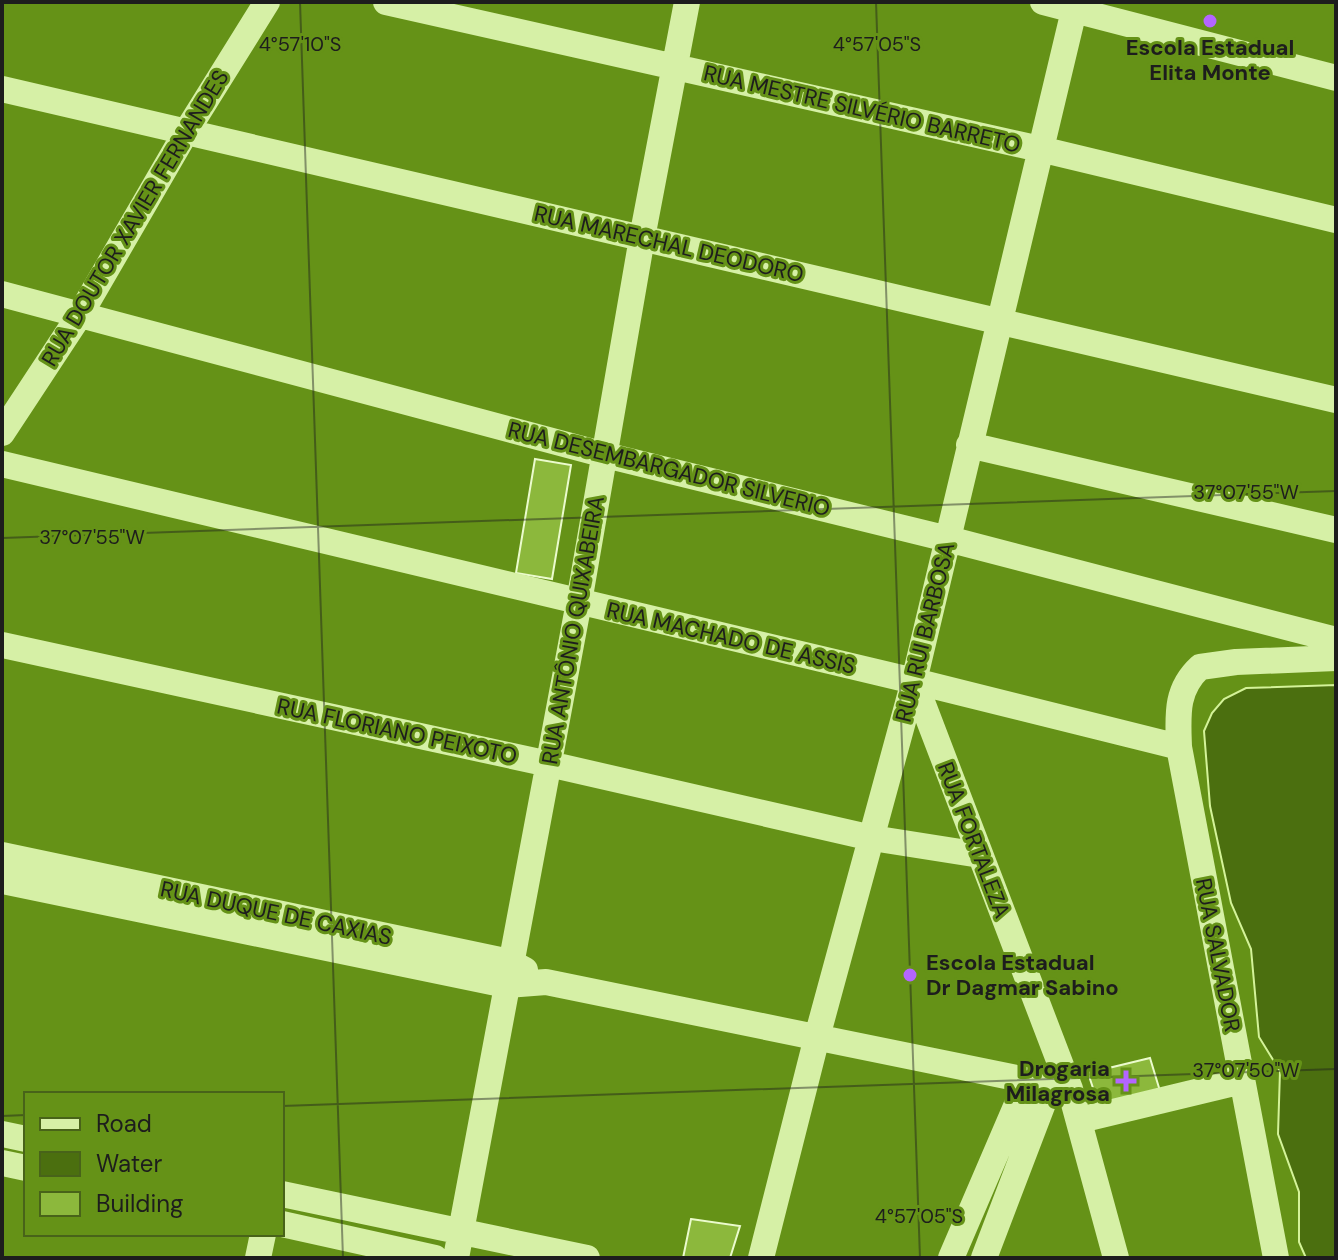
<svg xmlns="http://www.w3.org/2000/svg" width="1338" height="1260" font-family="'DM Sans',sans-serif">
<rect width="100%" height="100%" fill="#659217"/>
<!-- water -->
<path fill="#4b6f0f" stroke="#d4f399" stroke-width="2" d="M1336,685V1258H1306L1299,1242V1192L1278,1134L1280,1071L1259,1037L1251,949L1231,903L1216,834L1210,806L1204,731L1212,713L1224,699L1246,688Z"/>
<!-- building -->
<path fill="#8cb83c" stroke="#ebfbcd" stroke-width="2" d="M535,459L571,465L552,579L516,573Z
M1150,1058L1160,1091L1100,1109L1088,1073Z
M691,1219L740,1226L730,1258H683Z"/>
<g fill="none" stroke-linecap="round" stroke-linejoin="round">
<!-- street -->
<path stroke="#d6f0a6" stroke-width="26" d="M386,2L1040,149L1336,220
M1043,2L1336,78
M2,89L1336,400
M2,294L605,455L948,539L1336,640
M2,433L81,313L186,132L267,2
M969,445L1336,530
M2,464L914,681L1179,747
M2,645L549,764L872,838L980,855
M914,681L1070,1089L1116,1258
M2,855L510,962L525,970
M2,881L506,985L546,982L1070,1089
M1080,1120L1242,1081
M2,1134L26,1139
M2,1163L26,1168
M282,1194L587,1258
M282,1224L435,1258
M258,1258L263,1234
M456,1258L579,602L642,238L687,2
M761,1258L817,1037L914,681L1076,2
M951,1258L1027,1081
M984,1258L1050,1085
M1276,1258L1179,747C1178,716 1175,690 1200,667L1236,662L1336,658"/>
</g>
<!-- ticks -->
<path fill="none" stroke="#1d1d1d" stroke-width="2" stroke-opacity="0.45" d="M300,2L343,1258M876,2L920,1258M2,538L1336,491M282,1106L1336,1069M2,1116L26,1115"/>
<!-- markers -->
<g fill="#b465ff" stroke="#659217" stroke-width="3">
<circle cx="1210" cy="21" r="8"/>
<circle cx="910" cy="975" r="8"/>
<path d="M1122 1069h8v8h8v8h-8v8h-8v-8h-8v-8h8z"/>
</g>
<g text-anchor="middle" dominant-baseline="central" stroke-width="6" stroke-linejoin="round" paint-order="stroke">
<!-- poi labels -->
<g font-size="22" font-weight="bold" fill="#1d1d1d" stroke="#659217">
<text x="1210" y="47">Escola Estadual<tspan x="1210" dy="25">Elita Monte</tspan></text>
<text x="926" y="962" text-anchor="start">Escola Estadual<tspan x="926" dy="25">Dr Dagmar Sabino</tspan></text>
<text x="1110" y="1068" text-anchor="end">Drogaria<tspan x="1110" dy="25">Milagrosa</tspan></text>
</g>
<!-- street labels -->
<g font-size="22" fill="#1d1d1d" stroke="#659217">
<text transform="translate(862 109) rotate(13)">RUA MESTRE SILVÉRIO BARRETO</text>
<text transform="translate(135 218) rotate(-59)">RUA DOUTOR XAVIER FERNANDES</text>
<text transform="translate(669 244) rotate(13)">RUA MARECHAL DEODORO</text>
<text transform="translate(669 469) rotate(14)">RUA DESEMBARGADOR SILVERIO</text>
<text transform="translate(573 630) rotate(-80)">RUA ANTÔNIO QUIXABEIRA</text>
<text transform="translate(925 632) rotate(-76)">RUA RUI BARBOSA</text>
<text transform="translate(731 638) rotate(13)">RUA MACHADO DE ASSIS</text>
<text transform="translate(397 731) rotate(12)">RUA FLORIANO PEIXOTO</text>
<text transform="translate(974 840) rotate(69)">RUA FORTALEZA</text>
<text transform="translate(276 913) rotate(12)">RUA DUQUE DE CAXIAS</text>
<text transform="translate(1218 955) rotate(79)">RUA SALVADOR</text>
</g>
</g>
<g font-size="20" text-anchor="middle" fill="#1d1d1d" stroke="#659217" stroke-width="6" stroke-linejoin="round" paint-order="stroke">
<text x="300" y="51">4°57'10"S</text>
<text x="877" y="51">4°57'05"S</text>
<text x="1246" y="499">37°07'55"W</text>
<text x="92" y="544">37°07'55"W</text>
<text x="1246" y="1077">37°07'50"W</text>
<text x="919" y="1223">4°57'05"S</text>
</g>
<!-- border -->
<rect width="1338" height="1260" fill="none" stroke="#1d1d1d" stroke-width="8"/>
<!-- legend -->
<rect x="24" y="1092" width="260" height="144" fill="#659217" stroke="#486319" stroke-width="2"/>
<rect x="40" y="1118" width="40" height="12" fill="#d6f0a6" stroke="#486319" stroke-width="2"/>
<text x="96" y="1132" font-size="24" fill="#1d1d1d">Road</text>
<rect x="40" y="1152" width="40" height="24" fill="#4b6f0f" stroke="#486319" stroke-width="2"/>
<text x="96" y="1172" font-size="24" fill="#1d1d1d">Water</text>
<rect x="40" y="1192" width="40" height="24" fill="#8cb83c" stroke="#486319" stroke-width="2"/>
<text x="96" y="1212" font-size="24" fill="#1d1d1d">Building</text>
</svg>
